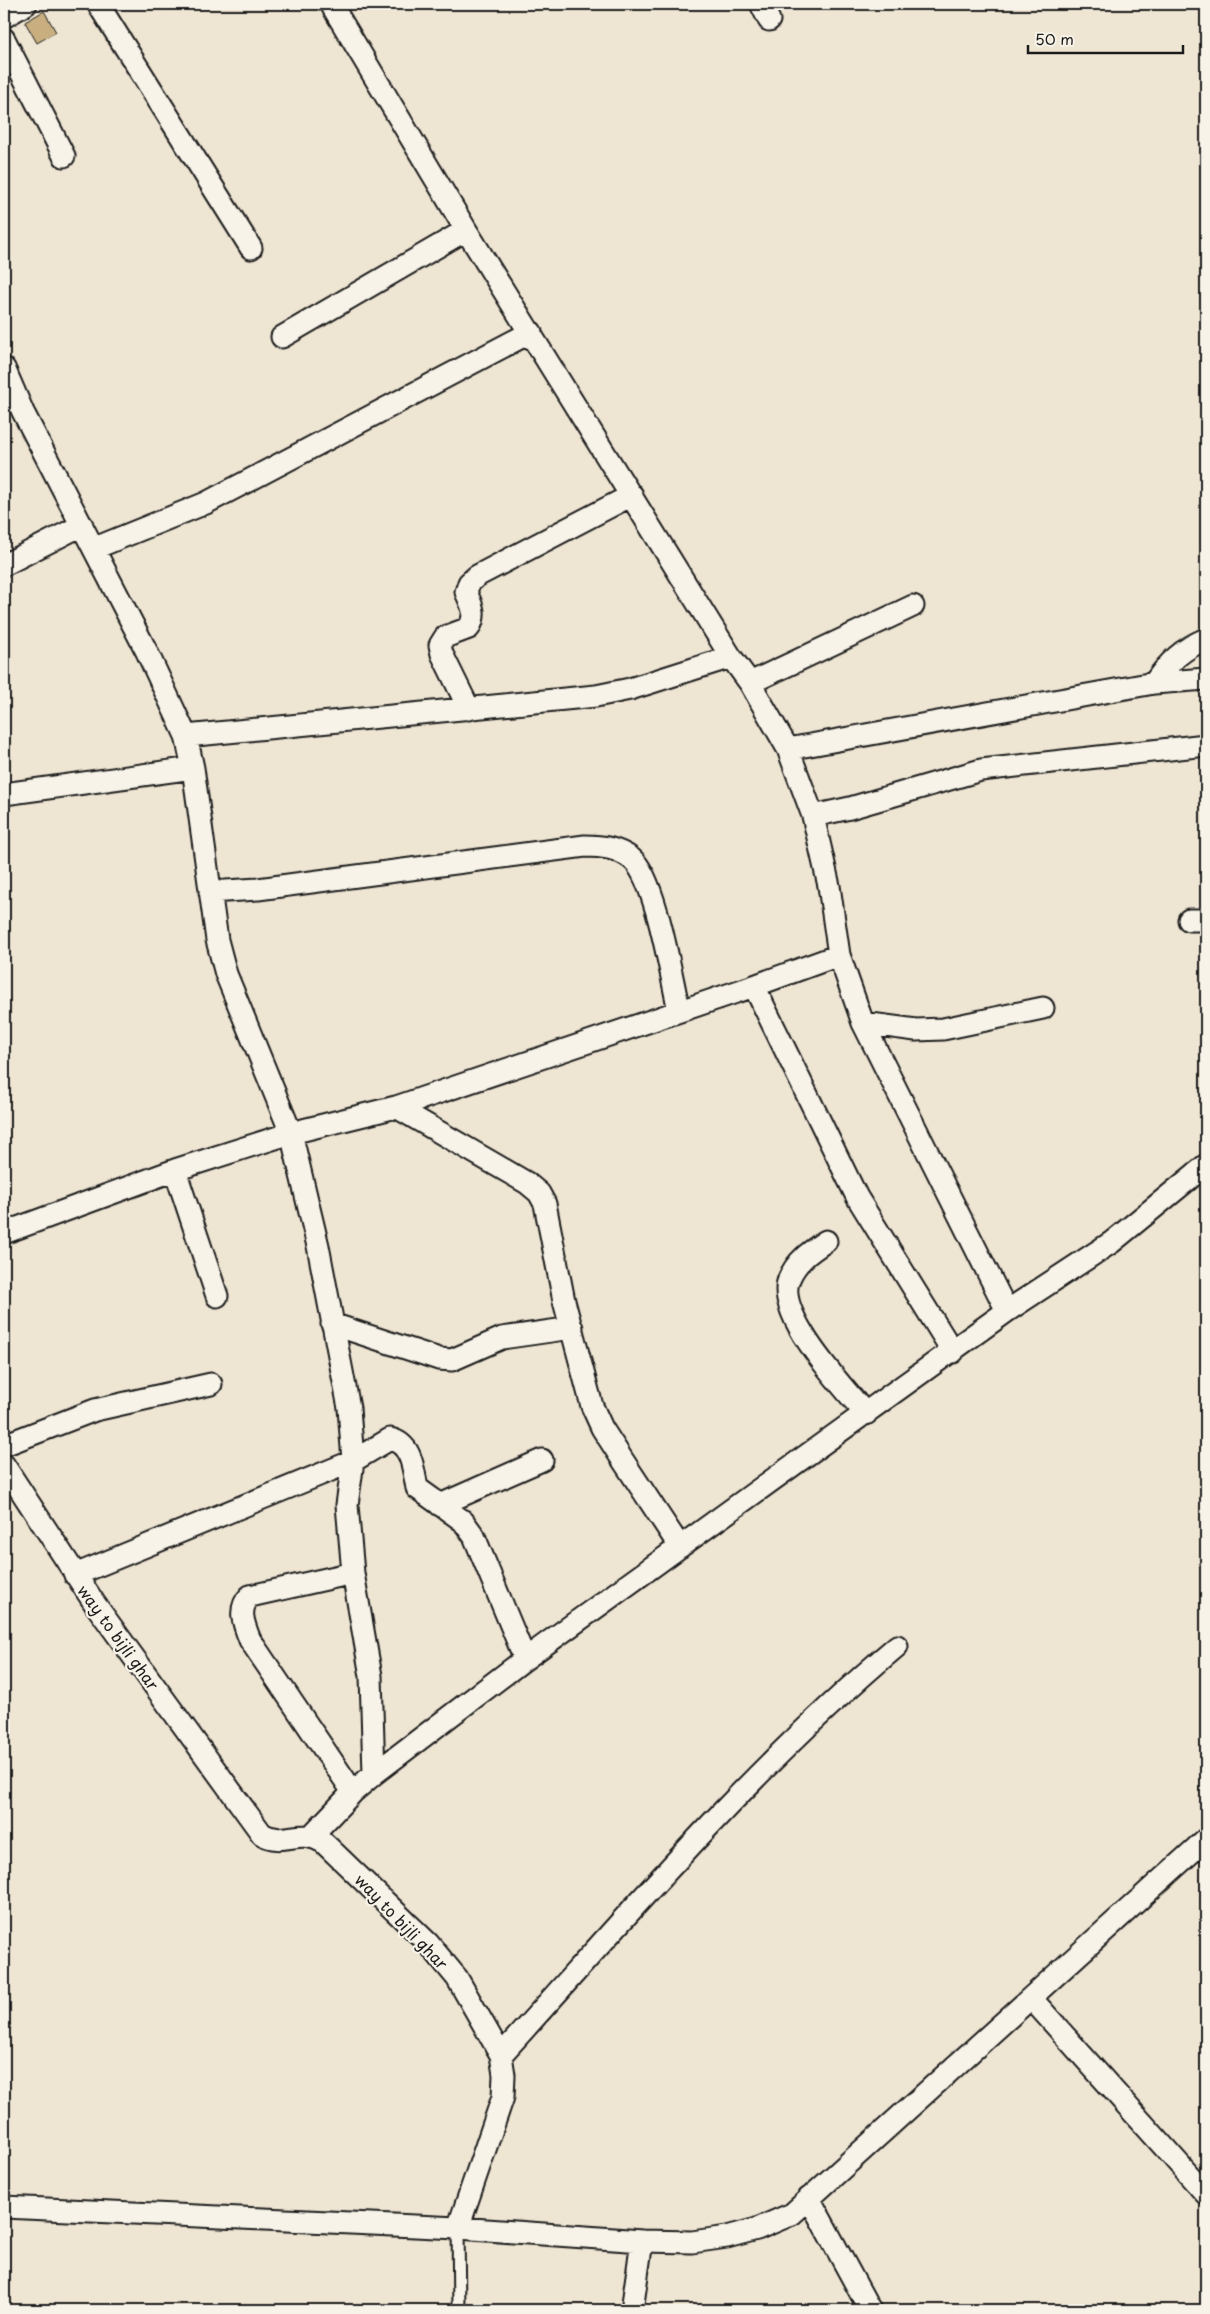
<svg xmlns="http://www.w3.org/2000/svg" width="1210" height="2314" font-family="'Playpen Sans',sans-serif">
<rect width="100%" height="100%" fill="#eee5d3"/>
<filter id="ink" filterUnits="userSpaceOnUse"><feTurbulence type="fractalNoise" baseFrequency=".02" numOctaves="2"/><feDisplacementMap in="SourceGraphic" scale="10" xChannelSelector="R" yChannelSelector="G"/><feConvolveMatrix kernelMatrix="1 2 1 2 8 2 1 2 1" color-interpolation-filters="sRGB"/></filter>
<g filter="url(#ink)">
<!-- building -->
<path fill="#c9af7f" stroke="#1c1c1c" d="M44,11L56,32L37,43L25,22Z"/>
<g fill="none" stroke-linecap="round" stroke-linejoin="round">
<!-- lane casing -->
<g stroke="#1c1c1c" stroke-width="15">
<path id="lane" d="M458,2228L459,2310"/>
</g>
<!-- street casing -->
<g stroke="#1c1c1c" stroke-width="25">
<path id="street" d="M98,4L251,248
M331,4L466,230L731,657L750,683L788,749L813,816L829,886L839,955L863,1023L1007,1311
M761,4L769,20
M4,17L26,4
M4,39L64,156
M282,337L466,230
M4,368L23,412L147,652L186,736L193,768L217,940L226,974L291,1133L318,1246L349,1408L353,1461L347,1505L353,1573L371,1676L374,1774
M95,548L206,503L531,332
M4,565L82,525
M750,683L913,606
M1154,683C1169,662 1182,649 1206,639
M469,709L442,654L440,645L445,637L469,628C477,614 472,606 466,592L469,583L477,576L632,495
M186,736L596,696L630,689L731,657
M788,749L1154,683L1206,679
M4,794L193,768
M813,816L850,808L981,770L1206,745
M210,892L258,889L585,846C602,846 618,848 632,859C656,879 671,977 679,1010
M1189,920H1206
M754,986L857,1197L953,1352
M863,1023L916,1030L943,1029L1043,1008
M396,1107L527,1183L539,1193L545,1204L564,1301L592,1406L602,1428L622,1459L680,1547
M175,1170L217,1296
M4,1233L175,1170L291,1133L396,1107L754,986L839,955
M826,1241C811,1251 796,1261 789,1279C774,1314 844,1388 866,1414
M332,1324L439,1359L452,1360L502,1338L572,1328
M4,1445L95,1410L211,1384
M4,1465L95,1604L262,1834C285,1847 298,1827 323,1842L428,1943L457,1978L501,2055L504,2075L503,2097L458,2228
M440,1505L542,1460
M353,1573L250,1596C237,1609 244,1625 250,1640L353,1792
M75,1575L353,1461L390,1439C412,1444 413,1468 417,1488L463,1521L474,1536L525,1659
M312,1835L353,1792L374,1774L525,1659L775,1478L1007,1311L1112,1242L1206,1165
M1031,1998L1206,2194
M501,2055C628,1915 752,1768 897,1646
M809,2198L870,2310
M4,2207L458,2228L642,2241L692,2242L727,2237L757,2229L792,2214L1206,1839
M632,2310L642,2241"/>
</g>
<!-- lane -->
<use href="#lane" stroke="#f7f3e8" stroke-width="11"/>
<!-- street -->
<use href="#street" stroke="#f7f3e8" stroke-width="21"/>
</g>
</g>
<g text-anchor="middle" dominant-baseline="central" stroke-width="4.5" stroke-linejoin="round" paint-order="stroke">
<!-- street labels -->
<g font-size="16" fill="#1c1c1c" stroke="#f7f3e8">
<text transform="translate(119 1637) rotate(54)">way to bijli ghar</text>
<text transform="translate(402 1921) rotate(46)">way to bijli ghar</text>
</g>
</g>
<!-- margin -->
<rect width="1210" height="2314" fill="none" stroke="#f7f3e8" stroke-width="20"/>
<rect x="10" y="10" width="1190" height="2294" fill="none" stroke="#1c1c1c" stroke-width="2" filter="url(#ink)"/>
<!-- scale -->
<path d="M1028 45v8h155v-8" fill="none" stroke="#1c1c1c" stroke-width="2.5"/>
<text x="1035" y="45" font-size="15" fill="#1c1c1c" stroke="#f7f3e8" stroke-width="4" paint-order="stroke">50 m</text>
</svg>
